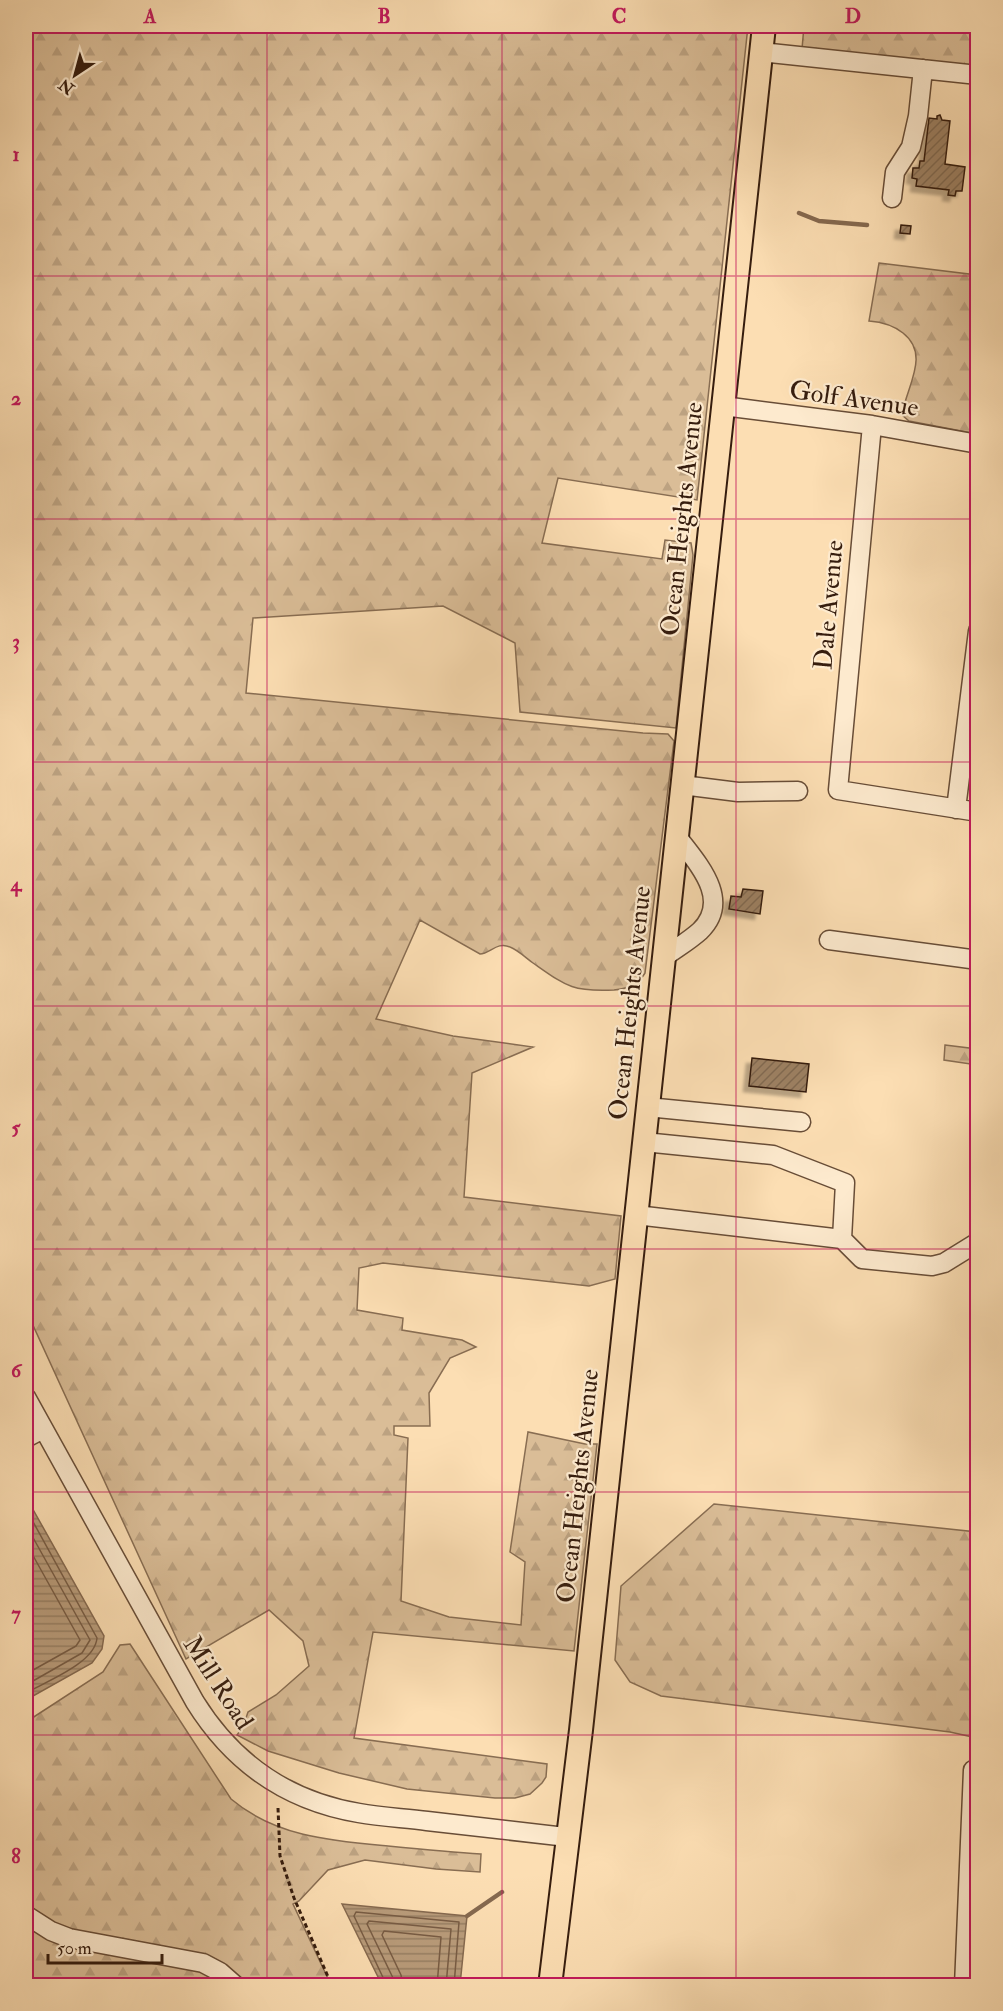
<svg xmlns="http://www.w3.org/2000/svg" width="1003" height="2011" font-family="'IM FELL Double Pica',serif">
<defs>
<pattern id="forest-firs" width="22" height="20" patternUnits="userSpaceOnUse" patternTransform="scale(1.5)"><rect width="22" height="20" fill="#dabd97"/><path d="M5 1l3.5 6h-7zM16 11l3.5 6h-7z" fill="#bca281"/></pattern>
<pattern id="water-rules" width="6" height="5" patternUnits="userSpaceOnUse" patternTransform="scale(1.5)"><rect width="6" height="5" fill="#b99c7b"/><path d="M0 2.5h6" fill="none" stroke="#977f63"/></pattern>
<pattern id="building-hatch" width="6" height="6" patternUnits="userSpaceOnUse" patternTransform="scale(1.5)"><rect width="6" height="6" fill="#9d8164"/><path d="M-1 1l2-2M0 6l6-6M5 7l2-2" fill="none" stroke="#816951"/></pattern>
<filter id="shadow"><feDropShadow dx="-5.5" dy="5.5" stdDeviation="1.5" flood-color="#0004"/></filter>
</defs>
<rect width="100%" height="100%" fill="#fcdeb3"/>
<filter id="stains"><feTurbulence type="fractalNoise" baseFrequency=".00333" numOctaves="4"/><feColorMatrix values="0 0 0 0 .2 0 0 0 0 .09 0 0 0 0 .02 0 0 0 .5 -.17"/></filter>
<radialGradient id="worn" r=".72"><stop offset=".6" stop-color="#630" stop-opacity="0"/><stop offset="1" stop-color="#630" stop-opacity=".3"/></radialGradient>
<!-- forest -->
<path fill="url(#forest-firs)" stroke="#886d52" stroke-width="1.5" d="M26,26H562C590,33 624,37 651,26H748L697,500L558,478L542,543L662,559L665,540L691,543L693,555L676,728L520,712L515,643L443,606L253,618L246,693L643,733L668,734L674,741L645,973C638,985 627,989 614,990C572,992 566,986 533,963C526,958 518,950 510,947C497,941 490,954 480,954L420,920L376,1019L453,1036L533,1047L472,1073L464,1197L621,1216L615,1279L589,1286L383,1263L359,1268L357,1310L403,1318L402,1330L462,1340L476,1347L450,1358L429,1393L430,1426H394V1435L408,1438L401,1601L449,1617L521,1625L525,1562L510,1552L528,1432L585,1444H597L574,1651L373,1632L354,1738L547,1764L546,1777L542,1783L530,1794L515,1798H495L407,1789L339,1773L268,1751L237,1735L243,1727L248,1712L276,1695L309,1666L303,1641L269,1610L186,1659L26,1310Z
M804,26H977V74L802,49Z
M879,263L977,275V434L909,421L902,415C906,387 931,355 903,333C893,325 882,322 869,321Z
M945,1045L977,1049V1065L944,1060Z
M714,1504L977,1532V1738L950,1732L661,1696L630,1682L615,1660L621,1586Z
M130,1644L231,1799C276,1837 333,1841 388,1846C419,1849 450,1852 481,1854L480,1872L436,1869L365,1860L328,1870L299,1901L293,1904L331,1985L26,1986V1823L30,1782L26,1769V1722L103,1672L120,1645Z"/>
<!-- water -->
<path fill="url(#water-rules)" stroke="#85694f" stroke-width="1.5" d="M26,1497L104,1636L102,1649L92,1663L26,1700Z
M342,1904L467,1916L460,1985H382Z"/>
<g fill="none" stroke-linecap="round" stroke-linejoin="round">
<!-- shore -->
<path stroke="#785c44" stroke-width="1.5" d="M26,1509L97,1638C95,1663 47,1681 26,1693
M26,1525L90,1640L82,1653L26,1685
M26,1543L80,1640L76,1646L26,1674
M387,1986L354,1916L356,1912L459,1922L454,1986
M394,1986L393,1978L367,1924L369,1921L451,1929L446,1986
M403,1986L401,1975L382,1935L384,1931L441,1937L437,1986"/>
<!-- stream -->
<path stroke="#85694f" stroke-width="4.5" d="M799,213L819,221L867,225
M467,1916L502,1892"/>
</g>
<!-- building -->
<path fill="url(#building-hatch)" stroke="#361d0e" stroke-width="1.5" filter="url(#shadow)" d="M940,115L942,120L950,121L945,164L965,167L962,191H956L955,196L948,195L949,190L916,186L917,179L912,178L913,168H919L920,161H924L929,118L937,119V116Z
M901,225L911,226L910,234L900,233Z
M743,889L763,891L760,914L729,909L731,896L741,897Z
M752,1058L809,1064L806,1092L749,1086Z"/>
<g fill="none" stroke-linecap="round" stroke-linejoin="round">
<!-- minor casing -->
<g stroke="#684d37" stroke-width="21">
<path id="minor" d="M761,52L978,75
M892,198L895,172L911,147L918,116L923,69
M723,406L872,425L978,444
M872,425L838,790L978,812
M682,785L738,792L798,791
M956,809L978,631
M829,940L978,960
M663,958C675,949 689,941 700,931C733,899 696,862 676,835
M647,1107L801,1122
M636,1215L842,1239L845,1183L773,1155L644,1142
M842,1239L862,1259L932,1266L944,1263L978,1242
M26,1397L195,1702C233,1763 287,1801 359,1813C381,1817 404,1818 427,1821C473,1826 520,1832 567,1837
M26,1438L43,1429
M26,1915L51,1931L69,1938L203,1963L220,1972L236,1986
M964,1986L973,1770"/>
</g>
<!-- major casing -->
<g stroke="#361d0e" stroke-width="26">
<path id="major" d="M550,1986L581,1730L764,26"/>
</g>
<!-- path -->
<path stroke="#361d0e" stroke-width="3" stroke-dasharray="4.5 3" stroke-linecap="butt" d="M278,1808L280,1856L294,1898L332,1986"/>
<!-- minor -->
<use href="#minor" stroke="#fdeace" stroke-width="18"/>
<!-- major -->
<use href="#major" stroke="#fcdeb3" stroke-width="22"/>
</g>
<!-- grid -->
<path fill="none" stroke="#c2185b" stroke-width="1.5" stroke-opacity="0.55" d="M267,26V1986M502,26V1986M736,26V1986M26,276H978M26,519H978M26,762H978M26,1006H978M26,1249H978M26,1492H978M26,1735H978"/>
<g text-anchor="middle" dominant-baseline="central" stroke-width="4.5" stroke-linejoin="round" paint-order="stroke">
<!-- street labels -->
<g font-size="26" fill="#361d0e" stroke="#fdeace">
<text transform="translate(854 399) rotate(8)">Golf Avenue</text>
<text transform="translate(682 519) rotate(-84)">Ocean Heights Avenue</text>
<text transform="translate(829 605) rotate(-85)">Dale Avenue</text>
<text transform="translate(630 1003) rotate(-84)">Ocean Heights Avenue</text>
<text transform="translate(578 1486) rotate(-84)">Ocean Heights Avenue</text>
<text transform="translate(218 1683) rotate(57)">Mill Road</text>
</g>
</g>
<!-- margin -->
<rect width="1003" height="2011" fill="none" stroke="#fcdeb3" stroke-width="66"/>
<!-- north arrow -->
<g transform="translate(75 75) rotate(216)" stroke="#fdeace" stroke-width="4.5" paint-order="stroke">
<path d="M0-4.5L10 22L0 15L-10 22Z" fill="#361d0e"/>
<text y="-9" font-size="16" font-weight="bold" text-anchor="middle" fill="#361d0e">N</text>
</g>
<!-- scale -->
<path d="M48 1954v9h114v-9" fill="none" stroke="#361d0e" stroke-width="3"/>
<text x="57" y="1954" font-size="18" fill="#361d0e" stroke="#fdeace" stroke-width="4.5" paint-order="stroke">50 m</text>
<rect x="33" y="33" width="937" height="1945" fill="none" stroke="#c2185b" stroke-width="2"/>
<g font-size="20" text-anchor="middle" font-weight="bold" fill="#c2185b">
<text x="150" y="23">A</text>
<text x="384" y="23">B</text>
<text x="619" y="23">C</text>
<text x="853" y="23">D</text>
<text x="16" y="161">1</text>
<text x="16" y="405">2</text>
<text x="16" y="648">3</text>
<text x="16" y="891">4</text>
<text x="16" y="1134">5</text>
<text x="16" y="1377">6</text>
<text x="16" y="1620">7</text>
<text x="16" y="1863">8</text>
</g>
<rect width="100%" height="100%" filter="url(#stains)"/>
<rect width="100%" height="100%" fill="url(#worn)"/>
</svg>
